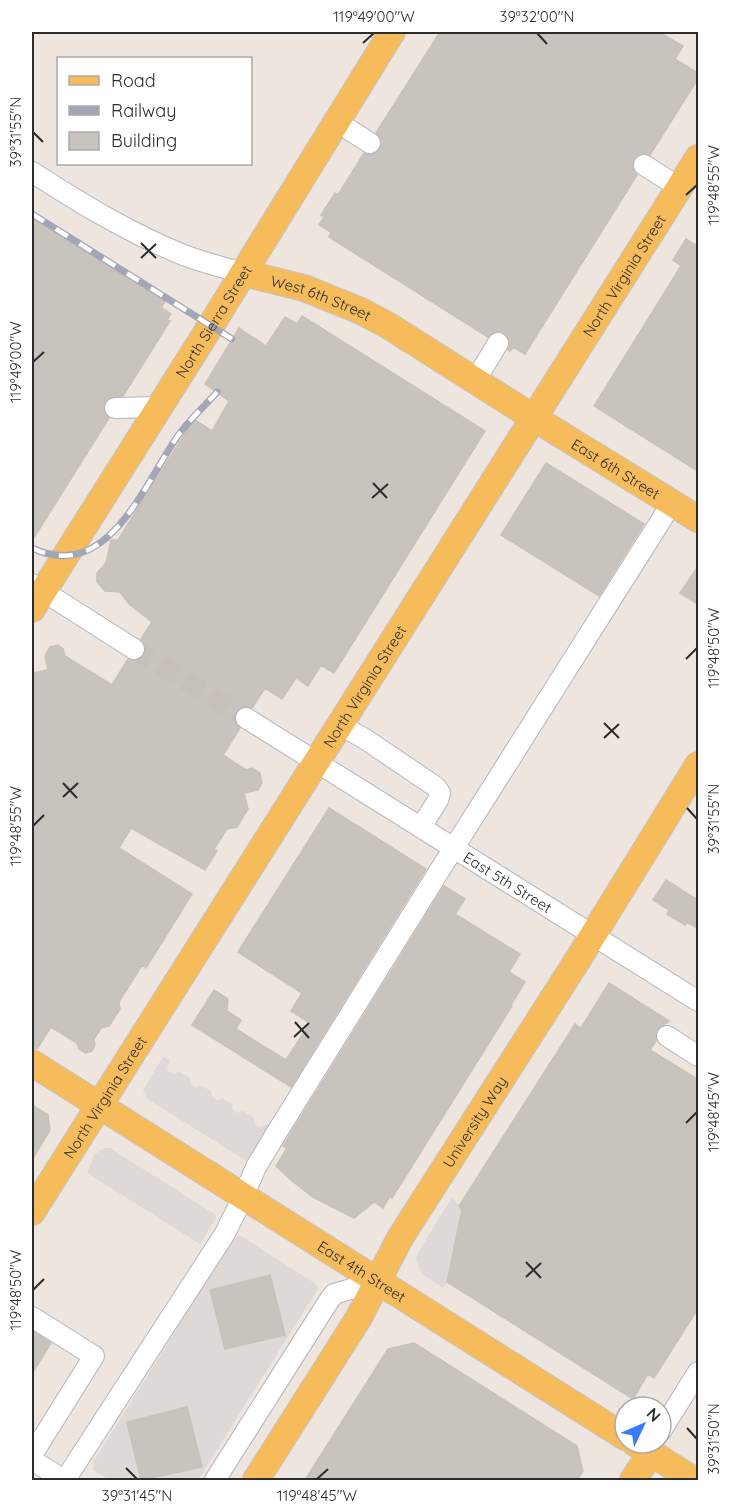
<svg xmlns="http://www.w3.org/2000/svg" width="730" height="1512" font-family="Quicksand,sans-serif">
<rect width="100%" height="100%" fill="#eee5de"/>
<!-- plaza -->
<path fill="#ded9d6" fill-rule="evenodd" d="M163,1057L170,1060L167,1069L169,1072L175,1074L178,1071L190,1078L191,1086L197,1087L200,1085L211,1091L213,1099L218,1100L222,1098L233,1105L232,1109L236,1113L243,1111L255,1118L254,1122L256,1126L262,1127L266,1124L277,1132L256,1167L146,1098L143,1090Z
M104,1148H110L216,1215V1218L200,1244L87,1173L94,1155Z
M452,1197L462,1210L448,1275L451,1277L443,1288L425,1276L420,1270L416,1259L418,1253Z
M237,1236H241L316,1284L318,1288L316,1292L198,1480H146L202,1467L187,1408L127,1422L141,1480H110L93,1470L94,1461L233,1239ZM270,1276L285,1335L225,1349L210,1290Z"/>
<!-- building -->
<path fill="#c9c3bd" stroke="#cac1b8" stroke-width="1.5" d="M440,32H659L683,46L675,59L699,74V77L650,155L639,154L634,159L633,170L637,175L525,354L513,347L510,351L508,350L510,343L505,333L498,331L488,337L329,237L331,232L319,225L324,217L321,215L335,193L338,195L364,153L375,154L380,149L381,138L376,133Z
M32,218L165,302L161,307L171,314L167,320L170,321L123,396L109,398L105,402L103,409L109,418L32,541Z
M686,239L699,247V472L594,406L681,266L673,260Z
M302,316L485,431L334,673L321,665L308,686L296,678L282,699L265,688L252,708L246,706L236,711L234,718L240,728L223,755L246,770L252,768L260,773L262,783L258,790L244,793L248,809L237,827L227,829L214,849L217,851L205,870L131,828L119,848L192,894L146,968L142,965L119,1002L120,1009L109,1026L101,1028L94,1039L95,1045L92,1051L85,1053L79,1049L77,1043L51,1027L37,1049L32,1048V673L48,670L45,656L50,647L58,645L63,649L65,656L112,685L128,659L139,660L144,656L146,649L141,639L152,622L129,604L120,592L105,591L97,582V573L106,563L111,540H118L194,419L212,431L229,401L205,384L239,328L266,346L285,317L297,324Z
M546,463L644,524L599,596L501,535Z
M699,565V605L680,593Z
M329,808L426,869L291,1087L192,1025L214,990L228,999L227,1011L241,1020L236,1029L286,1060L310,1023L291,1011L302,993L238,952Z
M666,880L699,901V929L687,922L685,925L667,914L669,910L653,900Z
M444,886L465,899L455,914L520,954L509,972L525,982L511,1005L512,1006L392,1198L390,1196L383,1208L374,1202L354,1218L313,1197L292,1181L276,1166L287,1148L283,1146L289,1136Z
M609,983L669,1021L657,1030L656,1041L650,1050L699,1080V1307L654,1378L648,1374L633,1399L447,1282L462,1210L459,1206L575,1024L581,1028Z
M32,1105L48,1115L50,1130L32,1160Z
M270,1275L285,1335L225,1349L210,1290Z
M32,1331L51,1343L32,1374Z
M414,1343L577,1446L583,1471L577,1480H305L388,1349Z
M187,1407L202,1467L141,1480L127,1422Z"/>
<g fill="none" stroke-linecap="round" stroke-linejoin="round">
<!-- minor-tunnel -->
<path stroke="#c7c0ba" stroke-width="20" stroke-dasharray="20 10" stroke-linecap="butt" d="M134,649L246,718"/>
<!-- minor casing -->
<g stroke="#b2b6c0" stroke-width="22">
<g id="minor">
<path d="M337,122L370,143"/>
<path d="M644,165L680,188"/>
<path d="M32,172C80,203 128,232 181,254C201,262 222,267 243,273"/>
<path d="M475,381L498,343"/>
<path d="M115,408L159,407"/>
<path d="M32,584L134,649"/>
<path id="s1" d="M246,718L698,1001"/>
<path d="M340,725L365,739L436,787L440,793L438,800L421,827"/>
<path d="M667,1036L698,1056"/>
<path d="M32,1317L94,1356L32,1455"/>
<path d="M661,1431L698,1372"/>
<path d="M32,1460L64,1480"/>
<path d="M65,1480L224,1235L243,1197L256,1167L277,1132L438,873L672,503"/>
<path d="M215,1480L330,1299L334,1294L378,1281"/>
</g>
</g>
<!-- major casing -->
<g stroke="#c4c4c4" stroke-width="28">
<g id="major">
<path id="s2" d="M243,273L304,288L361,311L389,326L534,418L698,519"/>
<path id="s3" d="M32,609L210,327L392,32"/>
<path id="s4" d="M32,1063L625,1437"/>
<path id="s5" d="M32,1212L698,158"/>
<path d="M635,1443L694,1480"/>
<path id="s6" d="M256,1480L358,1319L400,1238L577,961L698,765"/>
<path d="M633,1480L651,1453"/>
</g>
</g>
<!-- minor -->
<use href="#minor" stroke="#fff" stroke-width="20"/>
<!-- major -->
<use href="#major" stroke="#f6bc5c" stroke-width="26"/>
<!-- rail casing -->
<g stroke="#a1a7b7" stroke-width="7">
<path id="rail" d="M32,214L232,339
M32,548C107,584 144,485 177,437C188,421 204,407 217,392"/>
</g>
<!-- rail -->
<use href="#rail" stroke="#fff" stroke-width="4.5" stroke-dasharray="14" stroke-linecap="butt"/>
</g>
<!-- ticks -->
<path fill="none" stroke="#2c2c2c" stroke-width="2" d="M537,33L547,44M363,43L374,33M33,132L43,142M686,195L697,185M141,243L156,258M141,258L156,244M33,362L44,352M373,483L387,498M372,498L388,484M686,659L697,648M604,723L619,738M604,738L619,724M63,783L77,798M63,797L78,783M687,808L697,819M33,826L44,815M295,1022L309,1038M294,1037L309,1023M686,1123L697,1112M526,1262L541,1278M526,1277L541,1263M33,1290L44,1279M687,1428L697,1439M126,1468L137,1479M317,1479L328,1469"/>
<g text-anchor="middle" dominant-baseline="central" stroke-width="6" stroke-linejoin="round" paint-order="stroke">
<!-- street labels -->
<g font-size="15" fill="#2c2c2c" stroke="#fff">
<text stroke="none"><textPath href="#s5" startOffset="1108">North Virginia Street</textPath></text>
<text stroke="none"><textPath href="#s2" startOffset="82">West 6th Street</textPath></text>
<text stroke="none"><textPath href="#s3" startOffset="340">North Sierra Street</textPath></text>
<text stroke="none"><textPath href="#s2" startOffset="424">East 6th Street</textPath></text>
<text stroke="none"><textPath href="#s5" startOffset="622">North Virginia Street</textPath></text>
<text stroke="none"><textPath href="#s1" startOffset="309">East 5th Street</textPath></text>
<text stroke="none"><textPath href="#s5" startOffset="136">North Virginia Street</textPath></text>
<text stroke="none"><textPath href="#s6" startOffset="420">University Way</textPath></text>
<text stroke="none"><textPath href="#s4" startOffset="390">East 4th Street</textPath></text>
</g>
</g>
<!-- border -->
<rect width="730" height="1512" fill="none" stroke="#ffffff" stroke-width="66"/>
<!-- legend -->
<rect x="57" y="57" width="195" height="108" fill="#ffffff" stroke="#ababab" stroke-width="1.5"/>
<rect x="69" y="76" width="30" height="9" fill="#f6bc5c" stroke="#ababab" stroke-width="1.5"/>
<text x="111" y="87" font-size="18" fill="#2c2c2c">Road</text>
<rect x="69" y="106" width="30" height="9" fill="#a1a7b7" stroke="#ababab" stroke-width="1.5"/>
<text x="111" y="117" font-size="18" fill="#2c2c2c">Railway</text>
<rect x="69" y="132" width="30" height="18" fill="#c9c3bd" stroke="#ababab" stroke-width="1.5"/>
<text x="111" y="147" font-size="18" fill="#2c2c2c">Building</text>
<!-- north arrow -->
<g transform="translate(643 1425) rotate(46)"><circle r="28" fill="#ffffff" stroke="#ababab" stroke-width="1.5"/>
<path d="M0-4.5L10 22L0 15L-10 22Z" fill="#3b7bff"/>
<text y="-9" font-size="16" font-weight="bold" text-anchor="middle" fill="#2c2c2c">N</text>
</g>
<rect x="33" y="33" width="664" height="1446" fill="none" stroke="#2c2c2c" stroke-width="2"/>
<g font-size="15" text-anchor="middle" fill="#2c2c2c">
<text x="374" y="22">119°49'00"W</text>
<text x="537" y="22">39°32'00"N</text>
<text transform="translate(16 132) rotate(-90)" y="5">39°31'55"N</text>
<text transform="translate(714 185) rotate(-90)" y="5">119°48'55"W</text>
<text transform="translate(16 362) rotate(-90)" y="5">119°49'00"W</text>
<text transform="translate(714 648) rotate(-90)" y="5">119°48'50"W</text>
<text transform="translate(714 819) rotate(-90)" y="5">39°31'55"N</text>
<text transform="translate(16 826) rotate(-90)" y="5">119°48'55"W</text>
<text transform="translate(714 1112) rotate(-90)" y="5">119°48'45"W</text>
<text transform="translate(16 1290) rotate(-90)" y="5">119°48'50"W</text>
<text transform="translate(714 1439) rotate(-90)" y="5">39°31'50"N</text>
<text x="137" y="1501">39°31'45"N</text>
<text x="317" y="1501">119°48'45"W</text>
</g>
</svg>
